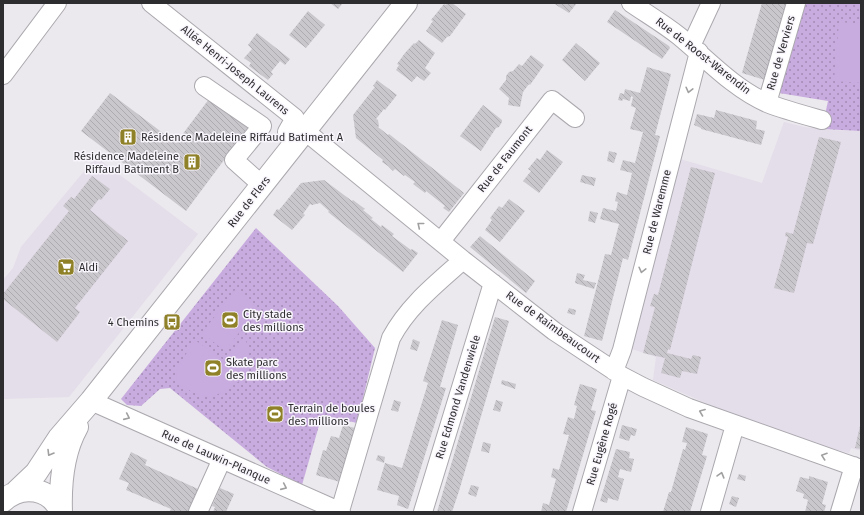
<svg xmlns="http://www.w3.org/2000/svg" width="864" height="515" font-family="'Fira Sans',sans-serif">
<defs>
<pattern id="grass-dots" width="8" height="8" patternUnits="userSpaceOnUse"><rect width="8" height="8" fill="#c8abdf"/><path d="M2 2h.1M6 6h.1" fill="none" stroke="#a38bb5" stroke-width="1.8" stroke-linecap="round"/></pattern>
<pattern id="building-back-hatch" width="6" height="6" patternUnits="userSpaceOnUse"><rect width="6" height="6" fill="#c9c6cc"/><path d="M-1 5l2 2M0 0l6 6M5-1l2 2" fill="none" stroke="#adaab0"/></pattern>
</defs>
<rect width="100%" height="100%" fill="#ebe8ee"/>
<!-- built -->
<path fill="#e4ddea" d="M784,122L804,127L827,130L861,131V451L851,448L849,453L830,448L724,411L653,380L656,357L632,349V335L680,159L762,183Z
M96,157L198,234L69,397L3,399V280L13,268L21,247Z"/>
<!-- grass -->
<path fill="url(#grass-dots)" d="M804,3H861V131L822,129L828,101L779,93Z
M256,228L338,306L375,348L357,423L322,415L302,485L267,467L170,388L160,389L141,406L127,405L121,399Z"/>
<!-- garden -->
<path fill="#c8abdf" d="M839,22L861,24V83L834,81Z
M235,290L258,308L225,351L202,333Z
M245,336C248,347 252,368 243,378C239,382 232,385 227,389C220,394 213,397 204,396C194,395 185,387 177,381L176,372L179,365L195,340L225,361Z
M276,400L287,409L273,428L262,419Z"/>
<!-- building -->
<path fill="url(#building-back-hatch)" d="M330,3H343L338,9Z
M447,3H452L466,14L450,36L447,37L442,43L426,31L433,21L431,20L444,4L446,5Z
M553,3H577L569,13Z
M762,3H787L765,80L742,73Z
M615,10L669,46L670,48L662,59L607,22Z
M308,11L325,25L306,48L289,35Z
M257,33L290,59L285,65L280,61L271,72L273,74L268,80L249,66L251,63L244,58L252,49L248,45Z
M419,40L435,53L425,68L431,73L424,81L417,76L412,82L396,70L399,65L397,64L405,53L414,43L415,44Z
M576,43L600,63L585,81L562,60Z
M531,55L544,65L530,85L529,84L523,92L520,107L508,105L509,98L499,89L506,80V76L509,72L513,71L519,64L522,66Z
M647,67L671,74L655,135L660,136L628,260L623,258L602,341L584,336L605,254L611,255L619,224L600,219L603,208L616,211L618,202L615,201L617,192L627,195L632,173L620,170L623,160L635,163L643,132L630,129L636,108L631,106L633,97L631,96L630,101L623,99L622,101L618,100L620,93L624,94L625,89L640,93Z
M377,80L397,95L385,110L384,109L376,119L378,120L379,126L378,127L388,135L389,134L464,193L449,212L443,208L445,206L435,198L426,191L425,193L413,184L415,182L405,175L404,176L395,169L393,171L388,166L382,162L383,160L356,138L353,115L375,87L373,86Z
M110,93L176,143L209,99L248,128L186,211L81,131Z
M483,105L502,120V122L499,127L496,128L481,151L460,136Z
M716,110L757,121L756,129L765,131L761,145L701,129V128L694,125L697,114L714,118Z
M819,137L841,142L813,244L807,243L794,293L774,288L788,237L785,236L786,232L793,234Z
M547,150L563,162L539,193L523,181L531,171L528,169L537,158L540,160Z
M609,151L617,153L614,163L607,161Z
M691,167L715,173L670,350L668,349L667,353L691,359L693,355L701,357L697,374L682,371L680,378L661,373L665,358L643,353L655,307L650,306L654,294L658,295Z
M582,175L596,178L594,186L580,182Z
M92,176L110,189L101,200L99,199L90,210L128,241L75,308L80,312L57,342L3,299V294L69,211L63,206L71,197L74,199Z
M324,180L352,201L353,200L365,209L363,210L373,218L371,219L381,227L382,225L394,234L392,236L411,250L412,249L418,253L403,272L328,212L329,211L320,203L312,205L310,204L303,214L305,215L292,230L273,215L277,209L279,210L301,183Z
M509,199L525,211L500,242L485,230L492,220L490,218L499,206L502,208Z
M590,211L598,213L595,223L588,221Z
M480,236L535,281L526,293L470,247Z
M577,273L585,275L583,280L596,283L594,289L575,283Z
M569,308L576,310L575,315L567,313Z
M495,317L509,321L459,491L452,512H437Z
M442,320L458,325L440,387L446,388L408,509L397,505L399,496L377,490L385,463L402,468L428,383L423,381Z
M413,339L420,342L417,351L410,349Z
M502,380L516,384L515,389L501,384Z
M580,384L597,389L591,410L596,411L566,512H541L543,503L549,505L556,479L551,477L553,468L559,470L569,435L563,434L568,417L574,419L577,406L574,405Z
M394,400L401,402L398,412L391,410Z
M496,400L503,402L500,412L493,410Z
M343,425L355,428L340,482L316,475L323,450L326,451L331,436L339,438Z
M622,425L637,429L635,436L631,435L629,441L619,438Z
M860,426H861V449L855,448Z
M686,427L708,434L702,455L707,456L690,512H663L669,492H671L683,449L685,450L687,443L682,442Z
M483,442L491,444L489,453L481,451Z
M616,449L630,452L629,458L634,459L631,472L620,469L618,477L624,479L618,501L608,498L607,503L600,501Z
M131,452L147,460L145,465L198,489L188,512H169L171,509L126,490L129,483L119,479Z
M378,455L385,457L384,463L376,460Z
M739,474L746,476L745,481L737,479Z
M809,476L828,482L822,504L826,505L824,512H805L808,500L803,498L804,494L796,491L800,477L809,479Z
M471,485L479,487L476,497L468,494Z
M220,488L234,494L226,512H213L215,507L212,506Z
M732,496L739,498L736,507L729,504Z"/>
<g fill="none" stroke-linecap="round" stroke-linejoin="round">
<!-- minor casing -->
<g stroke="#aba8ae" stroke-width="20">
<path id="minor" d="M151,3L295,118L287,132L297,140
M631,3C647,14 664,24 679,36C707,59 733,88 767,103C785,110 804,115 822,120
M691,46L711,3
M3,75L57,3
M204,86L262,126L234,160L262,185
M767,103L796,3
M305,131L463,260L554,331L622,376L643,387L689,408L861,469
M441,241L552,100L575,118
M614,371L622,350L699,52
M91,401L341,512
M340,511L391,338C408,306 436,284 463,260
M198,512L222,459
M423,512L493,283
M582,512L622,376
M710,512L735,425
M840,512L854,466"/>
</g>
<!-- major casing -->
<g stroke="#aba8ae" stroke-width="24">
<path id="major" d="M17,491L36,473L59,438L91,401L406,3
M3,501C22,483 51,488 61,512
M61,512C60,483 63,452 77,427"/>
</g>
<!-- minor -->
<use href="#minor" stroke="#fff" stroke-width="18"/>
<!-- major -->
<use href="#major" stroke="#fff" stroke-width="22"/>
</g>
<!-- one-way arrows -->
<defs><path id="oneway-chevron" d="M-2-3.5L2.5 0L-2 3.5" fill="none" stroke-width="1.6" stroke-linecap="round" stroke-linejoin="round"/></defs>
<g stroke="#a0a0a1">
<use href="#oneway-chevron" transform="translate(689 90) rotate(104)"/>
<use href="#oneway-chevron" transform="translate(420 225) rotate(-141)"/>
<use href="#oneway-chevron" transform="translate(642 270) rotate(104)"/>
<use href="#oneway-chevron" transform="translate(702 412) rotate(-159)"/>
<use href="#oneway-chevron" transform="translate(127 417) rotate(24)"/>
<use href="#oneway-chevron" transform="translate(50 453) rotate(121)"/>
<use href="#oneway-chevron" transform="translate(824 456) rotate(-161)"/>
<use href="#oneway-chevron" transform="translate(721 475) rotate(-74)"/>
<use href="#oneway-chevron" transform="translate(284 487) rotate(24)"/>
</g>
<!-- icons -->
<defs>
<g id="building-square" transform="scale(0.9)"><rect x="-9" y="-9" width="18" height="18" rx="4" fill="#8f8128" stroke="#f9f5fc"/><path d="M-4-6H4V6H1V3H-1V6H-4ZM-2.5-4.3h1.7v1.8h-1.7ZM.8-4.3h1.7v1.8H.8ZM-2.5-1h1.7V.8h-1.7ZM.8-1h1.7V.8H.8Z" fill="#fff"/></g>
<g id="supermarket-square" transform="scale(0.9)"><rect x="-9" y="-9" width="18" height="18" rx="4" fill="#8f8128" stroke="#f9f5fc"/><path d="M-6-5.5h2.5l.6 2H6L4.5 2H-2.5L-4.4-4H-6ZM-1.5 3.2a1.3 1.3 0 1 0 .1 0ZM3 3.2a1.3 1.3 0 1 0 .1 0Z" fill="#fff"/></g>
<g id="stadium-square" transform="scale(0.9)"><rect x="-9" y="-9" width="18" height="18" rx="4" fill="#8f8128" stroke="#f9f5fc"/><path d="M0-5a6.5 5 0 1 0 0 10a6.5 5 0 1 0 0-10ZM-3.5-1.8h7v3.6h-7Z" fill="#fff"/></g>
<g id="bus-square" transform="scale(0.9)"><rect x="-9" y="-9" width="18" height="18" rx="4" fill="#8f8128" stroke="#f9f5fc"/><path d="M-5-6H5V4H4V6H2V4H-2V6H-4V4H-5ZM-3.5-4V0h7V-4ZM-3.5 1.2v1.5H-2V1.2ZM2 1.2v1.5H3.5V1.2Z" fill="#fff"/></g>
</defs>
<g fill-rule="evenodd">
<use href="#building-square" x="128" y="137"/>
<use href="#building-square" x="192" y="162"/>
<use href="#supermarket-square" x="66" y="267"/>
<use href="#stadium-square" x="230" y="320"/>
<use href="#bus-square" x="172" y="322"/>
<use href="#stadium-square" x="213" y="368"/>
<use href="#stadium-square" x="275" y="414"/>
</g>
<g text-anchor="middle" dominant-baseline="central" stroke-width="3" stroke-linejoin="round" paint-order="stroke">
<!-- street labels -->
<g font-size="11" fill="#2d2c2e" stroke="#f9f5fc">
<text transform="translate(781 53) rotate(-74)">Rue de Verviers</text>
<text transform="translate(703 56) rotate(38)">Rue de Roost-Warendin</text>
<text transform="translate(235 70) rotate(39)">Allée Henri-Joseph Laurens</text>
<text transform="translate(505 159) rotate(-52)">Rue de Faumont</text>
<text transform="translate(249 202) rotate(-52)">Rue de Flers</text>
<text transform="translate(657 212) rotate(-76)">Rue de Waremme</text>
<text transform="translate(553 327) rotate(36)">Rue de Raimbeaucourt</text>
<text transform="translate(458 397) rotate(-73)">Rue Edmond Vandenwiele</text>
<text transform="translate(602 444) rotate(-74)">Rue Eugène Rogé</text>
<text transform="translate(216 457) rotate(24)">Rue de Lauwin-Planque</text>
</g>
<!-- poi labels -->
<g font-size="11" fill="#2d2c2e" stroke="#f9f5fc" text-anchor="start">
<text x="141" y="137">Résidence Madeleine Riffaud Batiment A</text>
<text x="179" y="156" text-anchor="end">Résidence Madeleine<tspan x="179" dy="13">Riffaud Batiment B</tspan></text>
<text x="79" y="267">Aldi</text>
<text x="243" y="314">City stade<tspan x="243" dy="13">des millions</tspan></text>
<text x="159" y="322" text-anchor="end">4 Chemins</text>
<text x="226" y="362">Skate parc<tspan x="226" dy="13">des millions</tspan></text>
<text x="288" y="408">Terrain de boules<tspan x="288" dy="13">des millions</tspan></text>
</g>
</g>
<!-- border -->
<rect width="864" height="515" fill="none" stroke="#2d2c2e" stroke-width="8"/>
</svg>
